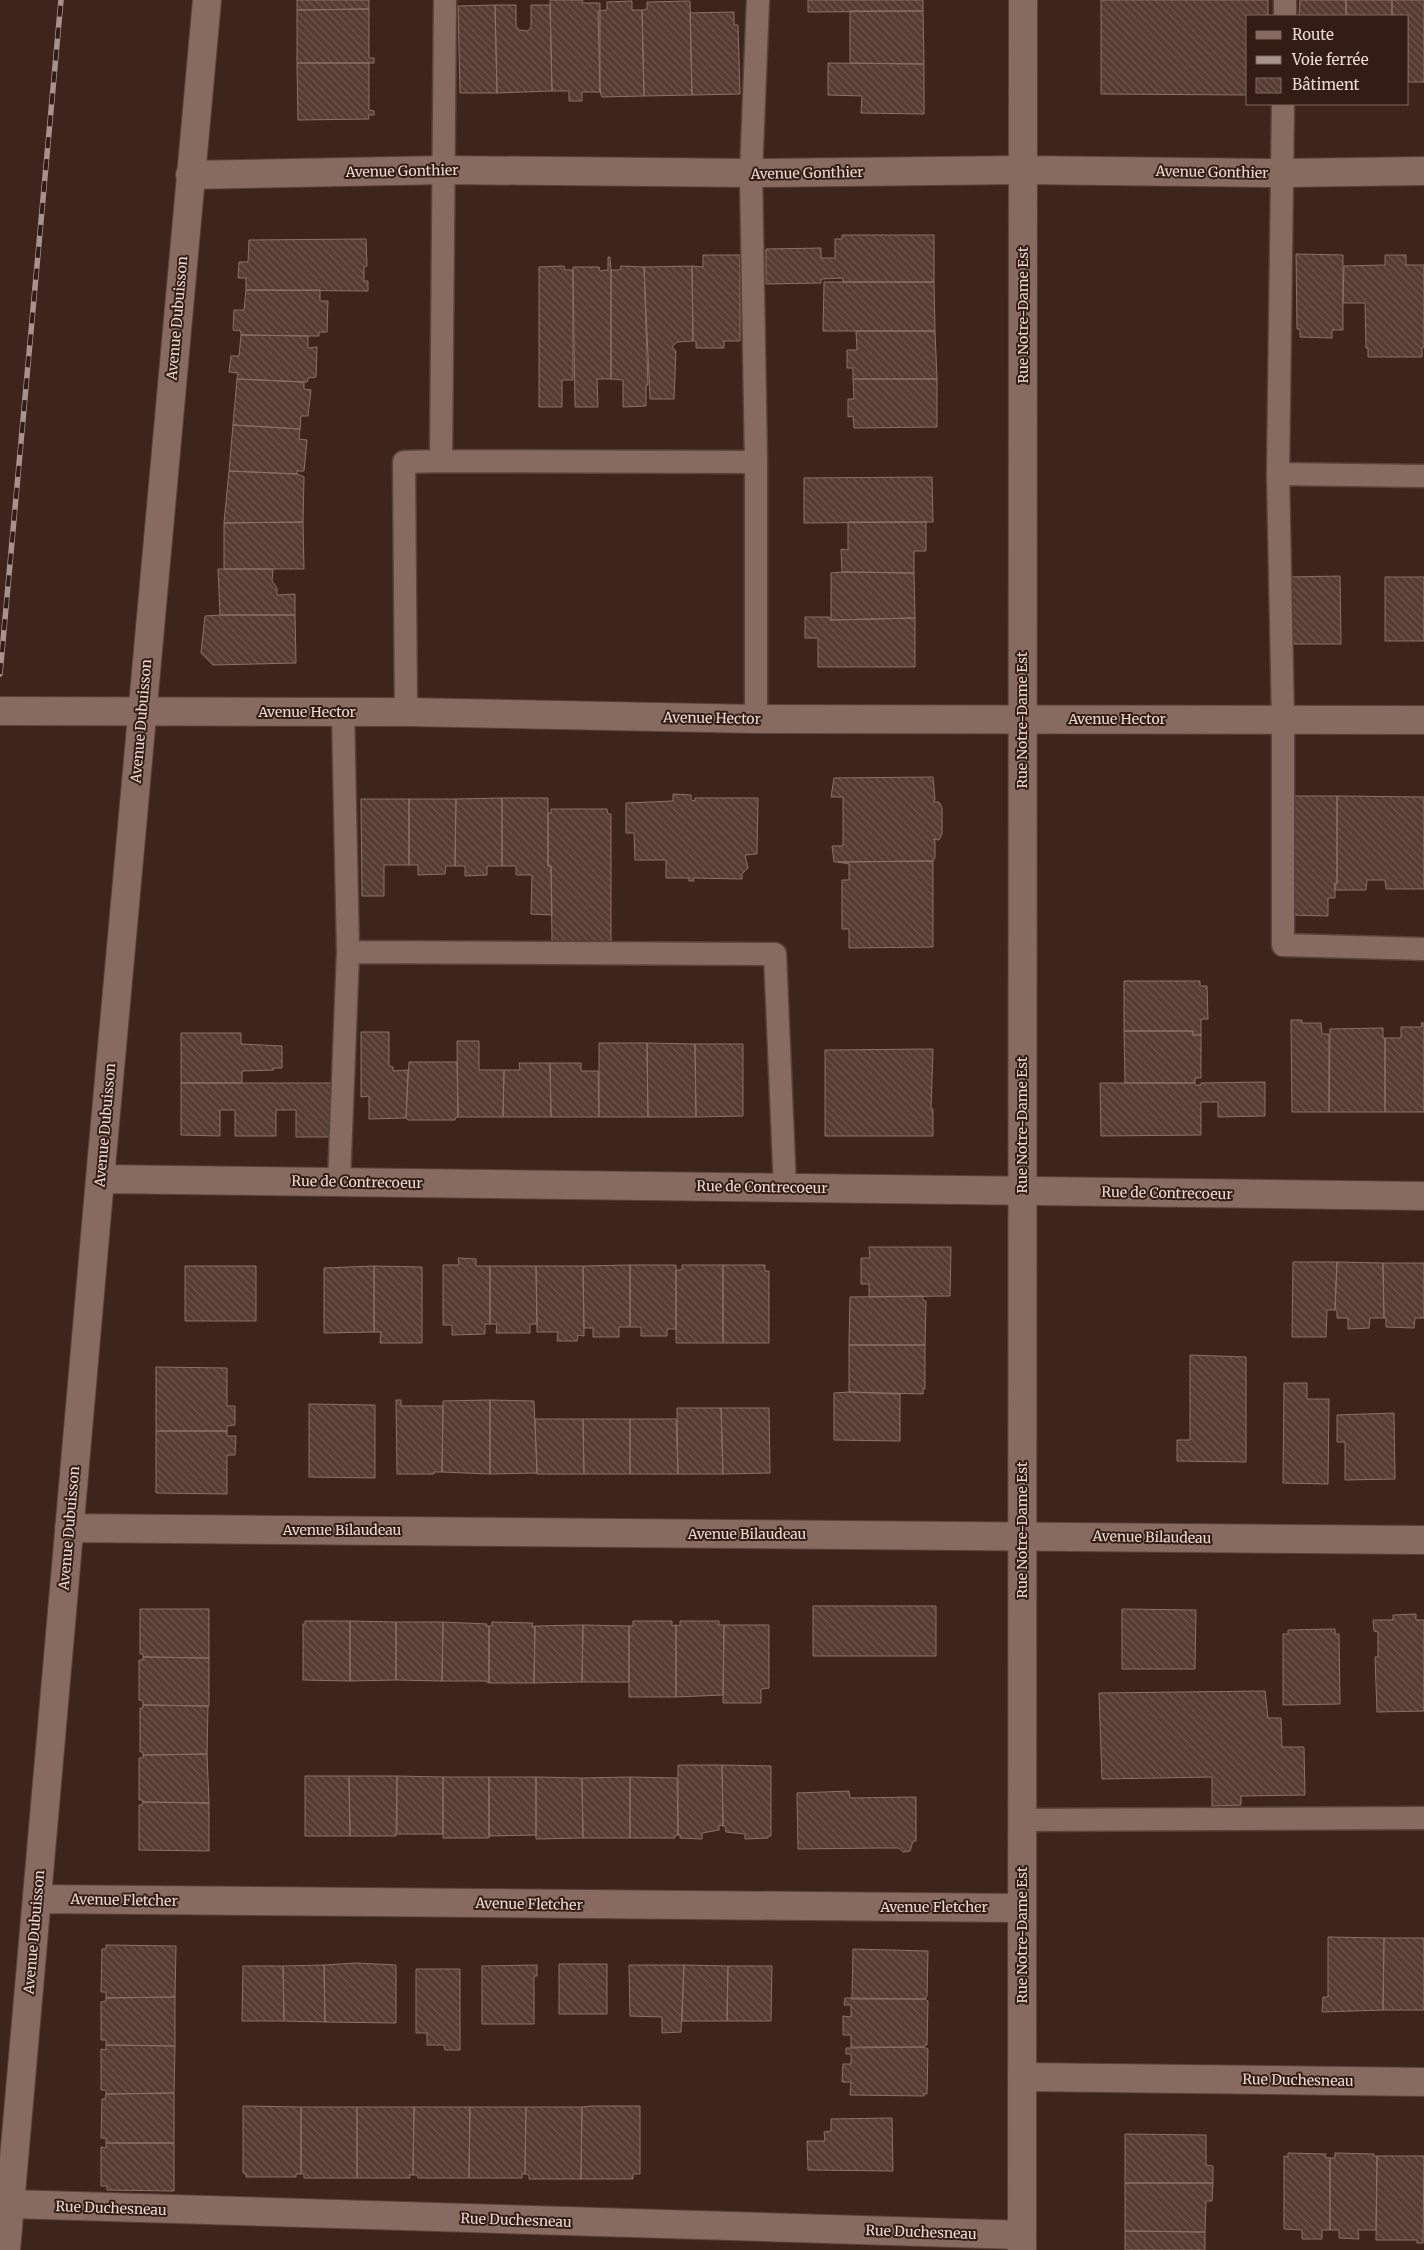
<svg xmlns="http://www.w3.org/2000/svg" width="1424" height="2250" font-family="Merriweather,serif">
<defs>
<pattern id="building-back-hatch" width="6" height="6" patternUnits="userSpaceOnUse" patternTransform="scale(1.25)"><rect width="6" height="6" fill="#553b31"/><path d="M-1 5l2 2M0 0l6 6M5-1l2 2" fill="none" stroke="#6e574e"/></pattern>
</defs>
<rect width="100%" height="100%" fill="#3e251c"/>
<!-- building -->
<path fill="url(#building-back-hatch)" stroke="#8d7065" d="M297,0H369V9L297,10Z
M550,0H583L582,3H600V92H582V101H569V91H552Z
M808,0H923V11L808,12Z
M1101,0H1268V16H1248V95L1101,94Z
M1300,0H1346V16H1299Z
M1346,0H1392V16H1346Z
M1392,0H1424V82H1408V16H1392Z
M632,1V10H642L644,96L602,97L600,92L598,11L607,10V2Z
M690,1L692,95L644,96L642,10L647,9V2Z
M495,5L497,93H460L458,6Z
M495,5H516V26L519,30L528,31L531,27V5H550L552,91L497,93Z
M369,9V58H374V63H297V10Z
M850,11H923L924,64L850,63Z
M734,12V25H738L740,94L692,95L690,13Z
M297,63H369V110L374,111V115H368L369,119L298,120Z
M828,63L924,64V114L861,113L862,96L828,95Z
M842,235H934V282H843V278L821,279V283L766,284V249L821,248V258H835V239H842Z
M366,239L367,266L364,267V281H368V291L246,290V278H238L239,262H248L249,240Z
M1296,254L1343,255V330H1332V338L1300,337V329H1297Z
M703,255H740V341H724V348H696V341H693L692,266L703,267Z
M1385,255H1406V265H1424V347L1422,348V357H1368V348H1366L1365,303H1343L1344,266L1385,265Z
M608,257H610L611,270V379H597L598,407H575L573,267H599L600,271L608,270Z
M564,266L565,270H573V380H562V407H539V267Z
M621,266L644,267L648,385H646V406L623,407V380L611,379V270H620Z
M692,266L693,341L677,342L672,347L676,351L674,399H650L644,267Z
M824,282H934L935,331H823Z
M246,290H320V301H328L327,332H319V336H308L241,335V331L233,330L234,310H244Z
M856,331H935L937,379H853V368H847V350H857Z
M241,335L308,336V348L317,347L316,377L308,378L307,382H304L237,379L238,373L229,372L231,356H239Z
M237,379L304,382V389L311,390L308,416H301L300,429L233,425Z
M853,379H937V427L854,428L853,416L848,417V399H854Z
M233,425L300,429L299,439L307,440L304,471H297V474L229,471Z
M229,471L297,474L304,477L303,522L224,523Z
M932,477L933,522L804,523V478Z
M303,522L304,569H224V523Z
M848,522H926V551H914V573L842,572L841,549L848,550Z
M218,569H273L272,581L277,588V595L295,594V615H220Z
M842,572L914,573L915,618L831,620V573Z
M1340,576L1341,644H1290L1289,577Z
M1385,577H1424V641H1385Z
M220,615H295L296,663L213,665L201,653L205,616Z
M805,617H829L831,620L915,618V667H818V638H805Z
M933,777L935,800L933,802H939L942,808V834L939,840L933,839L935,841V858L933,861L834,862L832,846H843V797H831L834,778Z
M673,794L691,795V800L695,801V798H758L757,854L745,855L748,868L742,874V879L693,878L694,881H689V878H666V860H635L634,833H626V803L673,801Z
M1292,796H1337V884L1335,883V898H1328V916L1292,915Z
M1337,796L1424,797V889H1386L1385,880H1367L1366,890H1335V883L1337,884Z
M502,798H548V866H551L552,915L531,914L532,875H516V866H502Z
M502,798V866H487V875L465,876V866H455L456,799Z
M361,799H409V865H384V896H362Z
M409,799H456L455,866H446L445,874L418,875V865H409Z
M551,809H607L608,814H611V943H552L551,866H548V813H551Z
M933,861V947L849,948V929H842V880H849V864L838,862Z
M1124,981H1200V986H1207L1208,1019H1201V1035H1193V1031H1124Z
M1291,1020H1302V1023H1321L1322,1034H1329V1112H1292Z
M1421,1023H1424V1112H1385V1038H1401V1027H1422Z
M1383,1028V1038H1385V1112H1329L1330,1029Z
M1124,1031H1193V1035H1201V1078H1195V1083H1125Z
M361,1032H389V1066L393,1067V1071L408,1070L406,1118L369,1119V1096L361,1097Z
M181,1033H241V1044L282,1046V1068H273L274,1070L242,1071V1083H181Z
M457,1041H479V1070H504L503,1117H458Z
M599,1043H647L648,1117H599Z
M647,1043L695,1044L696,1117H648Z
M695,1044H743V1116L696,1117Z
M933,1049L931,1109H933V1136H825V1050Z
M409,1062H457L458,1117L455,1118V1120H408L406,1118Z
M519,1063H550L551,1117H503L504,1070H520Z
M550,1063H581V1071H598L599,1117H551Z
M1265,1082V1116L1218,1117V1102H1201V1135L1101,1136L1100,1083H1195V1085H1201V1083Z
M181,1083H340V1137H296V1110H276V1136H235V1110H220V1136L181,1135Z
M869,1247H951L950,1296L869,1297V1284H861V1258H870Z
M458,1258L476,1259V1266H490V1324H485V1334L452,1335V1325H443V1265H459Z
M1293,1262H1337L1335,1310H1327L1326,1337H1292Z
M1337,1262L1383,1263L1384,1318H1370L1369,1328L1348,1329V1318H1337V1310H1335Z
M1383,1263H1424V1318H1415L1414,1328L1386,1327V1318H1384Z
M630,1265H676V1329H667V1336H641V1327H630Z
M630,1265V1327H619V1337H593V1328H584L583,1266Z
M682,1265H723V1343H676V1270H682Z
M723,1265H765V1271H769V1343H723Z
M185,1266H256V1321H185Z
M374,1266L422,1267V1343H380L381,1332H374Z
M374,1266V1332L324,1333V1268Z
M490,1266H536L537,1324H530V1333H496L497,1324H490Z
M536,1266H583L584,1336L578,1335L577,1341H557L558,1332H537Z
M923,1296V1300L926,1301L925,1345H849L850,1297Z
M849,1345H925V1389H923V1394L849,1392Z
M1190,1355L1246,1357V1462L1177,1461V1440H1190Z
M156,1367L227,1368V1406H235V1425L227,1426V1431H156Z
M1284,1383H1307V1399H1329L1328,1484L1283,1483Z
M849,1392L900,1394V1441L834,1440V1393Z
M396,1400H401V1406H443L442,1472H433L434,1474H397Z
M490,1400V1474L442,1472L443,1401Z
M490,1400L534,1401L537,1473L490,1474Z
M309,1404L375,1405V1478L309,1477Z
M677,1408H721L723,1474H678Z
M721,1408H769L770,1473L723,1474Z
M1394,1413L1395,1479L1345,1480V1442H1337V1415Z
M535,1419H583L584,1474H537Z
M583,1419H630V1474H584Z
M630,1419H676L678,1474H630Z
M156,1431H227V1436H236L235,1455H227V1494L156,1493Z
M813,1606H936V1656H813Z
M140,1609H209V1658L143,1657V1654H140Z
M1122,1609L1196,1610L1195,1669H1122Z
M1416,1614V1620H1424V1711L1377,1712L1375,1657H1378V1632L1374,1631L1373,1620H1393V1615Z
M305,1621H350V1681L303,1680V1624H305Z
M350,1621L396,1622V1680L350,1681Z
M633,1621H672V1626L676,1625V1697H629V1626H633Z
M680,1621H719V1625H724L723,1695L676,1697V1625L680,1626Z
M396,1622H443L442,1681L396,1680Z
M443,1622L487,1624L486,1626H489V1683L485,1681H442Z
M492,1622L533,1623L532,1627L535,1626L534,1683H489V1626H492Z
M583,1625L629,1626V1682H582Z
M583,1625L582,1682L534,1683L535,1626Z
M724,1625H769V1688L761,1689V1703H723Z
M1335,1629V1634H1339L1340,1704L1283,1705V1634H1288V1630Z
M143,1657L209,1658V1706L143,1705V1701L139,1700V1660H143Z
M1265,1691L1268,1718H1281L1282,1747H1304L1305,1795L1241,1796V1805L1212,1806V1777L1102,1779L1099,1693Z
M143,1705L208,1706L207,1754L143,1755V1752H140V1708H143Z
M207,1754L209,1803L143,1802L142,1800H139V1758H143V1755Z
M678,1765H722L723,1826L719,1825V1830L702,1833V1839L680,1838V1835H678Z
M722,1765L771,1766V1836H768V1838L745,1839V1834L726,1832L725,1826H723Z
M305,1776H349L350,1836H305Z
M349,1776H397L396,1836H350Z
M397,1776L443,1777V1834H397Z
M443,1777H489V1838H443Z
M489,1777H536V1835L489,1836Z
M536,1777L582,1778L583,1838L536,1839Z
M630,1777V1838H583L582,1778Z
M630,1777L677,1778L678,1835H675V1838H630Z
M849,1791L850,1798L916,1797V1841H913L910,1851L903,1852L899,1848H879L798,1849L797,1793Z
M143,1802L209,1803V1851L139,1850V1805H142Z
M1328,1937L1384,1938L1383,2010L1322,2012L1323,1997H1328Z
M1384,1938H1424V2010H1383Z
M106,1945L176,1946L175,1997L106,1998V1992H101L102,1949H106Z
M853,1949L928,1951L927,1996L925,1999H852Z
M356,1963L396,1965V2023L325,2022L324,1965Z
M559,1964H607V2014H559Z
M324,1965L325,2022L284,2021L283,1966Z
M537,1965V1976H534V2024H482V1966Z
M629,1965H684L681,2032L662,2033V2017L630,2016Z
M684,1965L728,1966L727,2021H682Z
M243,1966H283L284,2021H242Z
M728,1966H772L771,2021H727Z
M416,1969H460V2050H445L444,2045H427V2033H416Z
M175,1997V2046L106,2045V2040H101V2002L106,2001V1998Z
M845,1998L925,1999L928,2001L927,2045H924V2047H851V2035H843V2016L851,2017V2005H844Z
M106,2045L175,2046L174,2093L106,2094V2090H101V2049L106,2050Z
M924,2047L928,2049L927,2094H924V2096L850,2095L851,2082H842L843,2064H851V2054H846V2048Z
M174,2093V2143H106V2138H101L102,2099H105L106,2094Z
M243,2106L301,2107V2174H296V2177H246V2174L243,2173Z
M591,2106H640V2174H633V2179H581L582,2107Z
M301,2107H357V2178H304V2174H301Z
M357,2107H414L413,2175H409L410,2178H357Z
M414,2107H470L469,2178H418L417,2175H413Z
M470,2107H526L525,2174H522V2178H469Z
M526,2107H582L581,2179H529V2175L525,2174Z
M892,2118L893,2171L808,2170L807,2141H825L824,2132L831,2131V2119Z
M1125,2134L1206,2135V2165L1213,2166V2183H1125Z
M106,2143H174V2191L107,2190V2186H101V2147L106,2148Z
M1288,2153L1326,2154L1325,2157L1330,2158V2230H1322V2239H1302V2230L1284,2229V2156L1288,2157Z
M1335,2153L1374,2154L1373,2156H1377L1376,2230H1358L1359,2239L1339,2238V2230H1330V2158H1335Z
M1377,2156H1424L1423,2243H1417V2240H1376Z
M1125,2183H1213L1212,2201H1206L1205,2232L1125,2231Z
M1125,2231L1205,2232V2250H1125Z"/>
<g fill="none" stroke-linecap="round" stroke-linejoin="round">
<!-- lane casing -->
<g stroke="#58433c" stroke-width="25">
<path id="lane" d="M445,0L441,461L756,462
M1285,16V0
M1278,474L1283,104
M1424,476L1278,474L1283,720V945L1424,949
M343,712L348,952L775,954L785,1188
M406,712L404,462L441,461
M756,719V462L751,173L758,0
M339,1182L348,952
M1022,1820L1424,1818"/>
</g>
<!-- street casing -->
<g stroke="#58433c" stroke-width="30">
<path id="street" d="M190,175L445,170L751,173L1024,170L1282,173L1424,171
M0,711L406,712L756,719L1424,720
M100,1179L1424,1196
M69,1528L1424,1540
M37,1899L1022,1908
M1022,2077L1424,2082
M10,2204L1022,2235
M6,2250L100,1179L207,0"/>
</g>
<!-- secondary casing -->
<g stroke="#58433c" stroke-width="30">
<path id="secondary" d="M1022,2250L1023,0"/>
</g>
<!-- lane -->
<use href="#lane" stroke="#886b60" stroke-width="22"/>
<!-- street -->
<use href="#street" stroke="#886b60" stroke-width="28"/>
<!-- secondary -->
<use href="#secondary" stroke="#886b60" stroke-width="28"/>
<!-- rail casing -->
<g stroke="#a7938c" stroke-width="5.5">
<path id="rail" d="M0,674L61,0"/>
</g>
<!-- rail -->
<use href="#rail" stroke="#331c13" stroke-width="4" stroke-dasharray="11" stroke-linecap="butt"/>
</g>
<g text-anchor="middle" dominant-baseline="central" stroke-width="4" stroke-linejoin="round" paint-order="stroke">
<!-- street labels -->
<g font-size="14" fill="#ebdad4" stroke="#331c13">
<text transform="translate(402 171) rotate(-1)">Avenue Gonthier</text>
<text transform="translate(1212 172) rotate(1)">Avenue Gonthier</text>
<text transform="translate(807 173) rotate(-1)">Avenue Gonthier</text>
<text transform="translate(1023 315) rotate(-90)">Rue Notre-Dame Est</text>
<text transform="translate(177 318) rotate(-85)">Avenue Dubuisson</text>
<text x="307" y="712">Avenue Hector</text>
<text transform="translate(712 718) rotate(1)">Avenue Hector</text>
<text x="1117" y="719">Avenue Hector</text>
<text transform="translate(1022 720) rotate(-90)">Rue Notre-Dame Est</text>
<text transform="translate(141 721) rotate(-85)">Avenue Dubuisson</text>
<text transform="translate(105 1125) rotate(-85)">Avenue Dubuisson</text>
<text transform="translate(1022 1125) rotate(-90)">Rue Notre-Dame Est</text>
<text transform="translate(357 1182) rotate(1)">Rue de Contrecoeur</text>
<text transform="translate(762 1187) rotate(1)">Rue de Contrecoeur</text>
<text transform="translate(1167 1193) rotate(1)">Rue de Contrecoeur</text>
<text transform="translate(69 1528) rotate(-85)">Avenue Dubuisson</text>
<text x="342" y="1530">Avenue Bilaudeau</text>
<text transform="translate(1022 1530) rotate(-90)">Rue Notre-Dame Est</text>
<text x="747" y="1534">Avenue Bilaudeau</text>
<text transform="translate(1152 1537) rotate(1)">Avenue Bilaudeau</text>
<text transform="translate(124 1900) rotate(1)">Avenue Fletcher</text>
<text transform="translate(529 1904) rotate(1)">Avenue Fletcher</text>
<text x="934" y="1907">Avenue Fletcher</text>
<text transform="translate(34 1932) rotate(-85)">Avenue Dubuisson</text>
<text transform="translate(1022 1935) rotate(-90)">Rue Notre-Dame Est</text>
<text transform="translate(1298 2080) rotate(1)">Rue Duchesneau</text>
<text transform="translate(111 2208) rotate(2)">Rue Duchesneau</text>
<text transform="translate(516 2220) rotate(2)">Rue Duchesneau</text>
<text transform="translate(921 2232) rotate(2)">Rue Duchesneau</text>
</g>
</g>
<!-- legend -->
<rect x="1246" y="15" width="162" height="90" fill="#331c13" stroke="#7d6860"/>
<rect x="1256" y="31" width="25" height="8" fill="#886b60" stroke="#7d6860"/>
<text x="1292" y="40" font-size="15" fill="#ebdad4">Route</text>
<rect x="1256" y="56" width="25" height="8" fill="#a7938c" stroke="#7d6860"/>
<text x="1292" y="65" font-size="15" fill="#ebdad4">Voie ferrée</text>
<rect x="1256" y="78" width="25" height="15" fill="url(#building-back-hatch)" stroke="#7d6860"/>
<text x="1292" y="90" font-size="15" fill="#ebdad4">Bâtiment</text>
</svg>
